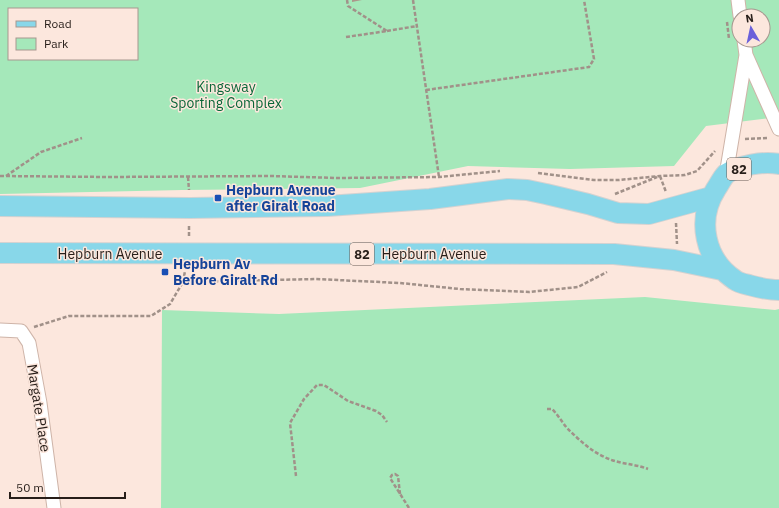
<svg xmlns="http://www.w3.org/2000/svg" width="779" height="508" font-family="'IBM Plex Sans',sans-serif">
<rect width="100%" height="100%" fill="#fce7dd"/>
<!-- green -->
<path fill="#a5e8ba" fill-rule="evenodd" d="M0,0H779V117L706,126L674,166L570,169L468,166L360,188L182,190L0,194ZM9,9H137V59H9ZM739,16H763V40H739Z
M645,297L775,310L779,309V508H161L162,310L279,314Z"/>
<g fill="none" stroke-linecap="round" stroke-linejoin="round">
<!-- street casing -->
<g stroke="#ceb4a8" stroke-width="15">
<path id="street" d="M738,0L740,16
M744,40L746,55L779,129
M726,175L746,55
M0,330L21,331L29,343L40,403L54,508"/>
</g>
<!-- primary casing -->
<g stroke="#d4d2d1" stroke-width="22">
<path id="primary" d="M779,164C764,161 739,165 726,174C722,178 719,185 716,189C696,220 705,260 735,280C739,283 745,284 749,285C760,288 767,290 779,290
M0,206L190,208L327,206L430,199L508,189L527,190L546,194L588,204L618,213L649,214L711,197
M0,253L614,254L674,260L722,270"/>
</g>
<!-- path -->
<path stroke="#a19189" stroke-width="2.5" stroke-dasharray="4 2" stroke-linecap="butt" d="M413,0L439,177
M727,22L729,39
M387,31L417,26
M346,37L387,31L348,6L347,0
M426,90L589,67L594,59L584,0
M745,139L768,138
M538,173L594,180H619L660,176L685,175L697,171L715,151
M0,176L108,177L271,176L337,178L439,177L500,171
M6,176L41,152L82,138
M660,176L666,192
M188,177L189,190
M615,194L657,177
M676,223L677,244
M189,236V225
M183,282L185,271
M34,327L69,316H151L170,304L183,282L316,279L400,283L460,289L529,292L578,287L607,272
M547,409H552C558,415 562,422 567,428C579,440 593,453 609,459C621,464 635,464 648,469
M296,476L290,423L304,399L317,385H324L348,401L376,411L382,415L387,422
M400,494L398,476L395,474L392,475L390,478L409,508"/>
<!-- street -->
<use href="#street" stroke="#fff" stroke-width="13"/>
<!-- primary -->
<use href="#primary" stroke="#88d7e9" stroke-width="20"/>
</g>
<!-- wall -->
<path fill="#ac968b" d="M352,0H362L352,2Z"/>
<!-- markers -->
<g fill="#1a4fb4" stroke="#fce7dd" stroke-width="1.5">
<rect x="214" y="194" width="8" height="8" rx="2"/>
<rect x="161" y="268" width="8" height="8" rx="2"/>
</g>
<g text-anchor="middle" dominant-baseline="central" stroke-width="3" stroke-linejoin="round" paint-order="stroke">
<!-- shield labels -->
<g fill="#fce7dd" stroke="#675a54" stroke-width="1">
<rect x="727" y="158" width="24" height="22" rx="3"/>
<rect x="350" y="243" width="24" height="22" rx="3"/>
</g>
<g font-size="13" font-weight="bold" fill="#271e19">
<text x="739" y="169">82</text>
<text x="362" y="254">82</text>
</g>
<!-- park labels -->
<g font-size="14" fill="#0a6738" stroke="#fce7dd">
<text x="226" y="87">Kingsway<tspan x="226" dy="16">Sporting Complex</tspan></text>
</g>
<!-- transit labels -->
<g font-size="14" font-weight="bold" fill="#164399" stroke="#fce7dd" text-anchor="start">
<text x="226" y="190">Hepburn Avenue<tspan x="226" dy="16">after Giralt Road</tspan></text>
<text x="173" y="264">Hepburn Av<tspan x="173" dy="16">Before Giralt Rd</tspan></text>
</g>
<!-- street labels -->
<g font-size="14" fill="#271e19" stroke="#fce7dd">
<text x="110" y="254">Hepburn Avenue</text>
<text x="434" y="254">Hepburn Avenue</text>
<text transform="translate(39 408) rotate(81)">Margate Place</text>
</g>
</g>
<!-- legend -->
<rect x="8" y="8" width="130" height="52" fill="#fce7dd" stroke="#a7978f"/>
<rect x="16" y="21" width="20" height="6" fill="#88d7e9" stroke="#a7978f"/>
<text x="44" y="28" font-size="12" fill="#271e19">Road</text>
<rect x="16" y="38" width="20" height="12" fill="#a5e8ba" stroke="#a7978f"/>
<text x="44" y="48" font-size="12" fill="#271e19">Park</text>
<!-- north arrow -->
<g transform="translate(751 28) rotate(351)"><circle r="19" fill="#fce7dd" stroke="#a7978f"/>
<path d="M0-3L7 15L0 10L-7 15Z" fill="#6a60da"/>
<text y="-6" font-size="11" font-weight="bold" text-anchor="middle" fill="#271e19">N</text>
</g>
<!-- scale -->
<path d="M10 492v6h115v-6" fill="none" stroke="#271e19" stroke-width="2"/>
<text x="16" y="492" font-size="12" fill="#271e19" stroke="#fce7dd" stroke-width="3" paint-order="stroke">50 m</text>
</svg>
